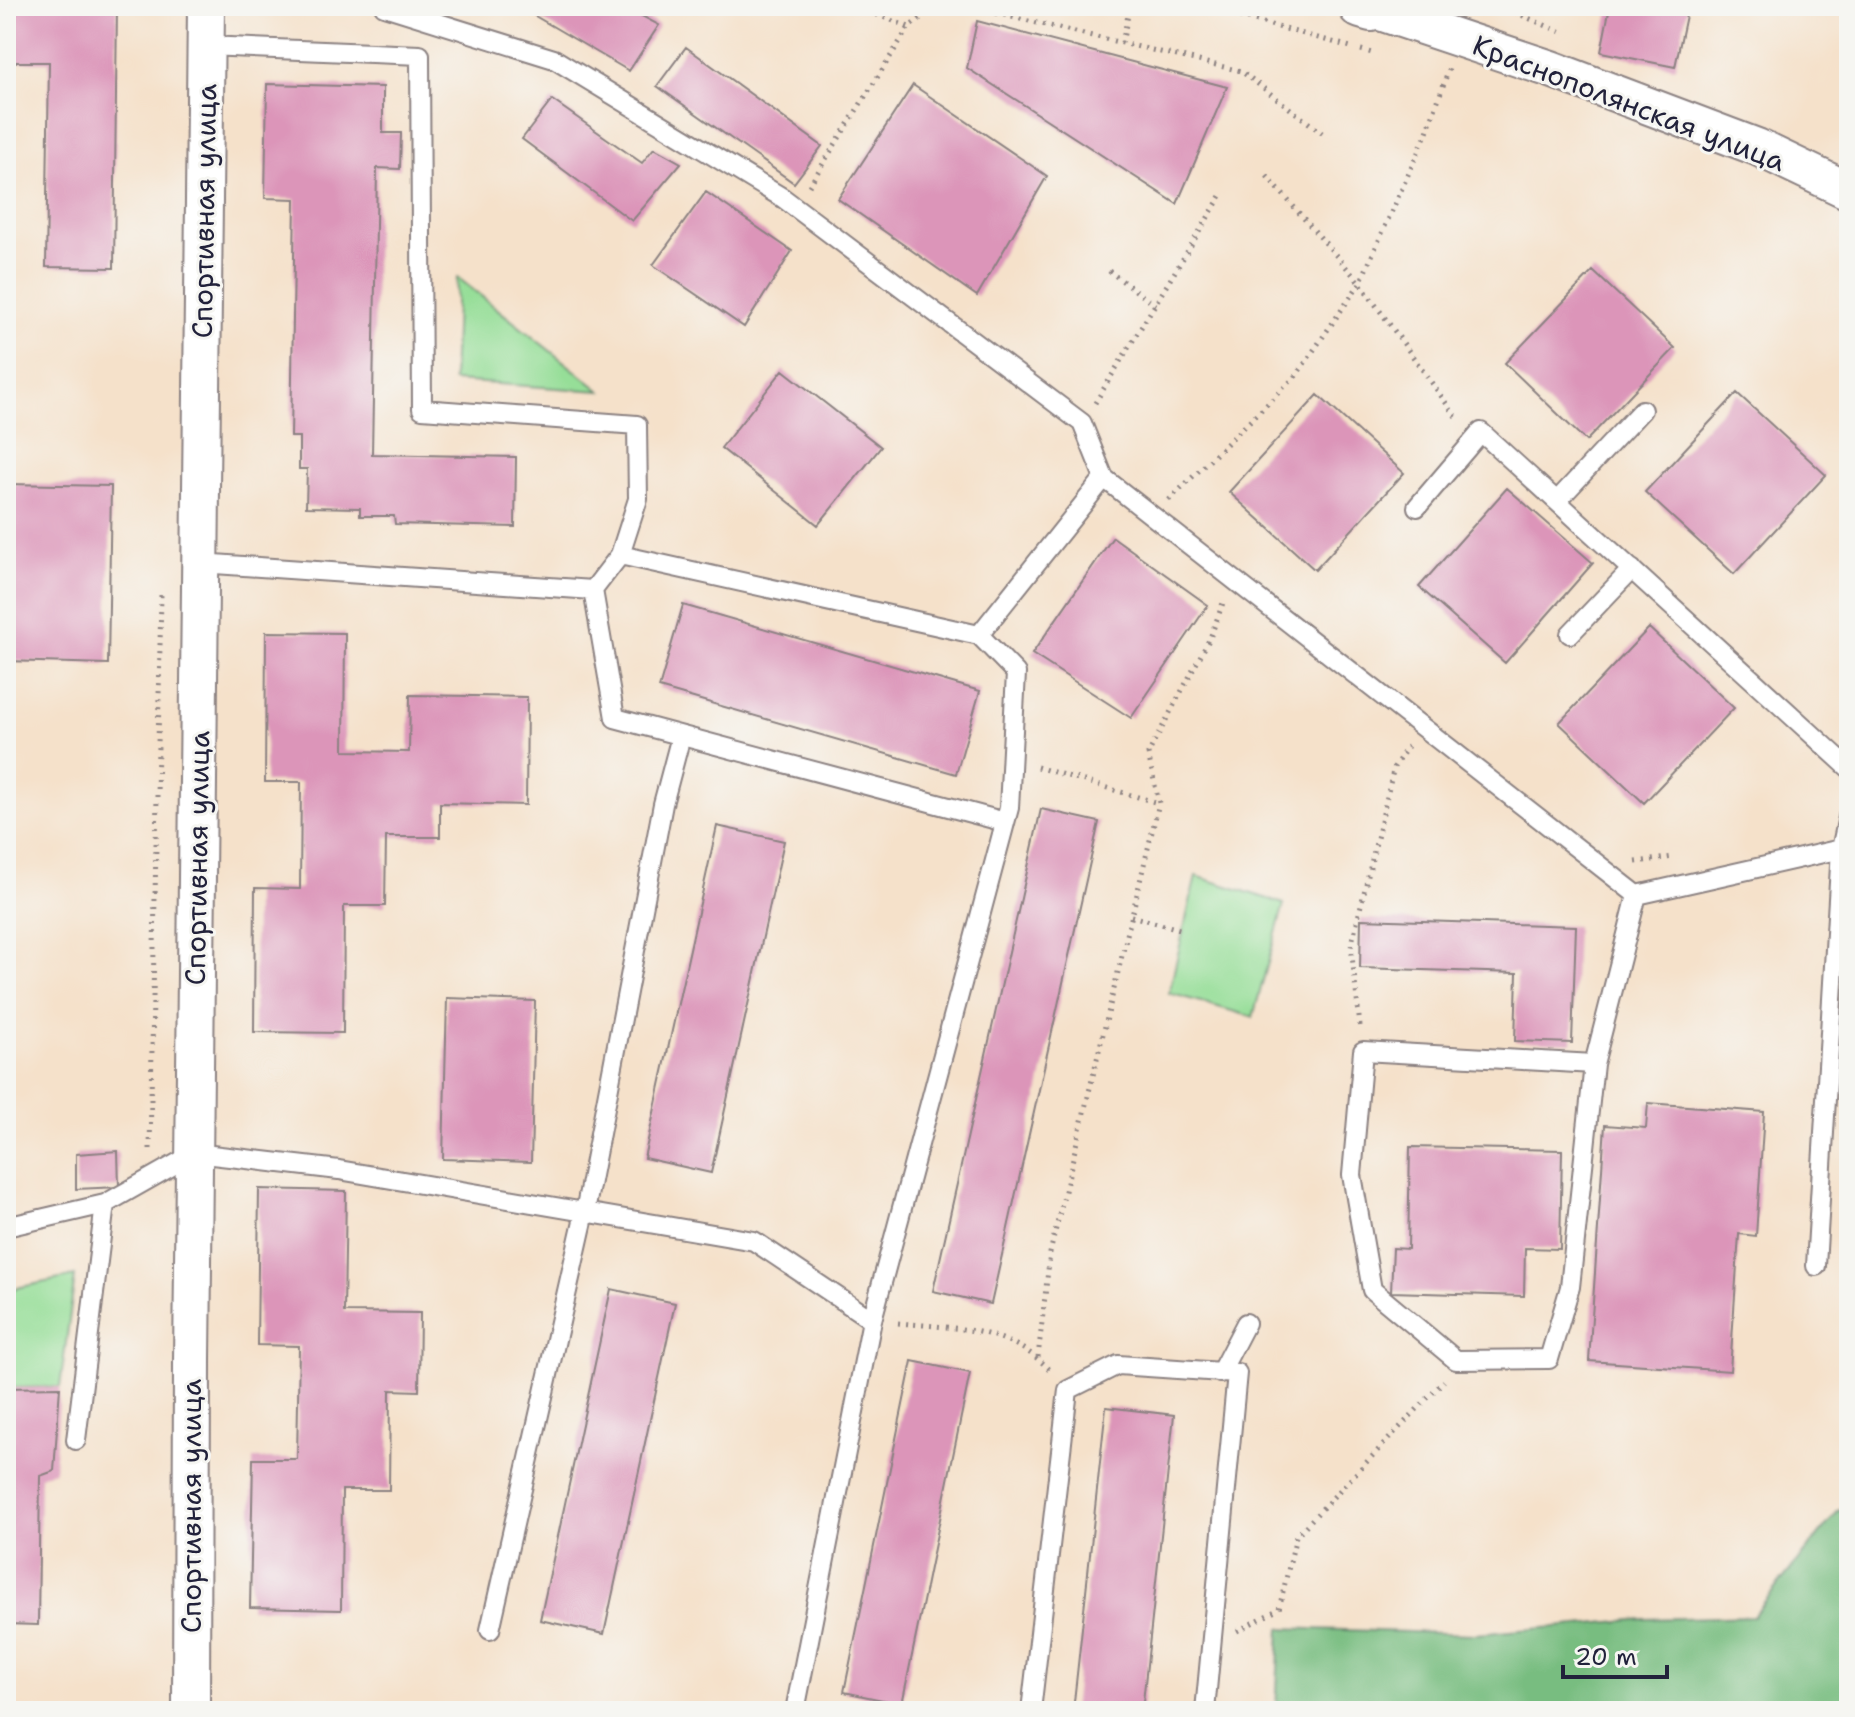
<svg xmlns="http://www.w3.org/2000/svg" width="1855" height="1717" font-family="'Shantell Sans',sans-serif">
<rect width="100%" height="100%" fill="#f6f6f2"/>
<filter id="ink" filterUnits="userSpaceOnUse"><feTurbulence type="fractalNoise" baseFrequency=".0125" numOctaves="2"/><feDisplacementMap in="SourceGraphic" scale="16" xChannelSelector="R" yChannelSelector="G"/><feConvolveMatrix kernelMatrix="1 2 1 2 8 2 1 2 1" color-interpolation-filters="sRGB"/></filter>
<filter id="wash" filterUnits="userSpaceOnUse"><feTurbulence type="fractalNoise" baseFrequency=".006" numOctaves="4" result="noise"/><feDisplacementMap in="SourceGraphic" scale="32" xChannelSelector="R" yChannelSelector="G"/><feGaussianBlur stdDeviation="1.8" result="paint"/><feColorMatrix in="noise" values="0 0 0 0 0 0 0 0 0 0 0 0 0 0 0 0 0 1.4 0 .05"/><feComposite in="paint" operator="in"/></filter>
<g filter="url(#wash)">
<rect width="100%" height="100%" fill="#f5e1ca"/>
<!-- green -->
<path fill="#96de98" stroke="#5c806a" stroke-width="2" d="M457,277L601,391L453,381Z
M1196,876L1284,904L1253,1017L1169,993Z
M75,1276L60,1387L6,1388V1290Z"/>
<!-- forest -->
<path fill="#78bd80" stroke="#4d705e" stroke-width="2" d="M1839,1510L1849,1513V1711H1276L1280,1628L1476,1634L1644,1619L1753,1616Z"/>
<g id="blocks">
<!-- building -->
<path fill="#dc95b9" d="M6,6H117L114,268L46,267L49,62H6Z
M518,6H623L659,25L629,71Z
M1610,6H1688L1675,67L1601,52Z
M977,21L1227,87L1177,204L967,68Z
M686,47L822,146L794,183L657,86Z
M267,84L383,87V133H401L400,169L377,168L372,454L516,457L515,527L395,524L394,516H360V508L306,507L307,469H299V437H291L295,199L265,198Z
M913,85L1047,176L977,296L838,199Z
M552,100L642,163L654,148L681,163L632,221L522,139Z
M706,192L792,251L744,327L653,265Z
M1593,271L1675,348L1586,441L1505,363Z
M783,370L881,447L818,525L721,448Z
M1737,393L1826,475L1734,574L1645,492Z
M1318,395L1404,473L1315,570L1229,492Z
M6,484L111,486L108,664L6,661Z
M1507,488L1593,563L1505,663L1419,587Z
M1113,537L1208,605L1131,718L1032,654Z
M683,605L980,691L956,774L659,688Z
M1649,628L1734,708L1644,803L1559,723Z
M266,632L345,633L344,751L409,752L410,695L527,697L526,805L440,803V837H386L385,906H344L343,1033L254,1032L255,888L300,889L301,782H265Z
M1041,809L1099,822L991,1304L933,1291Z
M717,826L784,841L711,1173L644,1158Z
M1361,919L1576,926L1572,1043L1515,1041L1517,973L1360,968Z
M447,998L535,1001L531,1162L443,1159Z
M1648,1103L1764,1112L1756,1236L1739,1234L1730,1371L1589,1361L1605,1125L1646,1128Z
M1410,1147L1562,1150L1560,1249L1525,1248L1524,1296L1391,1292L1393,1248L1408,1249Z
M118,1151L119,1187L76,1189V1154Z
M259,1189L346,1191L344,1312L420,1313L419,1391L390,1390L389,1490H342L341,1610L250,1608L253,1459H297L299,1346L257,1345Z
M611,1289L675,1303L604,1634L540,1620Z
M912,1361L970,1373L902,1704L844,1692Z
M60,1387L54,1471L40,1476L38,1625L6,1624V1388Z
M1106,1407L1174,1415L1142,1711H1073Z"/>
</g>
</g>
<g filter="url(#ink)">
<use href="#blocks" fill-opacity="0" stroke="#8c8282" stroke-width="2"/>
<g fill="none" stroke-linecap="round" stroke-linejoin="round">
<!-- lane casing -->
<g stroke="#8c8282" stroke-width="22">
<path id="lane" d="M384,6L554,59L783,198L1082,423L1104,478L1637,895L1841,849
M206,46L420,55L422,409L637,425L638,499L620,555
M1557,501L1642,410
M1417,507L1481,432L1849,768
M200,563L593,590
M1570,634L1632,569
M1005,822L615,718L593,590L620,555L979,635L1104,478
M1594,1064L1363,1051L1352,1175L1372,1290L1456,1360L1549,1359L1570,1287L1594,1064L1637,895
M6,1227L105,1204L195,1153L339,1170L754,1241L872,1320L1009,808L1016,673L979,635
M1816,1266L1841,849L1849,813
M1220,1373L1246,1323
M76,1440L105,1204
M490,1630L585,1212L663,804L681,736
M795,1711L872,1320
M1031,1711L1068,1390L1118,1365L1237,1373L1205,1711"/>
</g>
<!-- street casing -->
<g stroke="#8c8282" stroke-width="40">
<path id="street" d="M1371,9L1551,69L1757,147L1849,191
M191,1711L192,1361L206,6"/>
</g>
<!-- secondary casing -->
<g stroke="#8c8282" stroke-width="48">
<path id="secondary" d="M1361,6L1371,9L1372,6"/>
</g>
<!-- path -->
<path stroke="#8c8282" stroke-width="5" stroke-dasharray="2 6" stroke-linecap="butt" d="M854,6L909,27
M965,6L1241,71L1322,133
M1201,6L1351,47
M1500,6L1561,32
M1122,43L1130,6
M1361,50L1376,54
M1267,176L1360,283L1459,421
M809,186L909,27L937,6
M1109,271L1155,305
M1095,403L1221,196
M1169,500L1296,376L1360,283L1427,132L1449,69
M1037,767L1158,803
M1636,862L1674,857
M1131,916L1183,930
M1360,1026L1351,947L1394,767L1408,746
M150,1149L161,595
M898,1323C955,1328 1009,1327 1051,1371
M1038,1357L1050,1253L1159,803L1148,754L1210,638L1223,603
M1237,1631L1279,1609L1296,1536L1444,1381"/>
<!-- lane -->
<use href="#lane" stroke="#fff" stroke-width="18"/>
<!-- street -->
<use href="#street" stroke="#fff" stroke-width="36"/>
<!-- secondary -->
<use href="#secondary" stroke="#fff" stroke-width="44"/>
</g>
</g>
<g text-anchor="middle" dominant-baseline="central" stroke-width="6" stroke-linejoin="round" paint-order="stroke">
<!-- street labels -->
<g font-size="28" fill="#22223b" stroke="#f6f6f2">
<text transform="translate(1629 103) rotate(21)">Краснополянская улица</text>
<text transform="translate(204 211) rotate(-89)">Спортивная улица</text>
<text transform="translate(197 858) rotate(-89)">Спортивная улица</text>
<text transform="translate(191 1506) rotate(-90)">Спортивная улица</text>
</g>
</g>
<!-- margin -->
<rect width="1855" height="1717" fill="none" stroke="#f6f6f2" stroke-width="32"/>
<!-- scale -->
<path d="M1563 1665v12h104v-12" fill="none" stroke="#22223b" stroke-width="4"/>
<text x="1575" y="1665" font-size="24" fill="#22223b" stroke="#f6f6f2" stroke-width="6" paint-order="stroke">20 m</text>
</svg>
